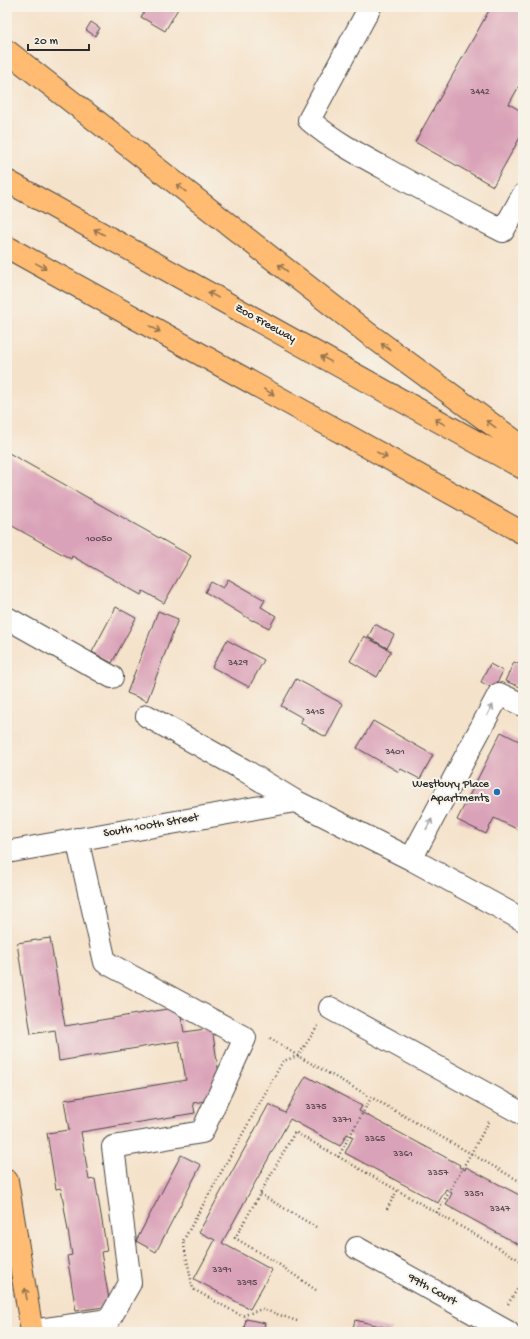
<svg xmlns="http://www.w3.org/2000/svg" width="530" height="1339" font-family="'Gochi Hand',sans-serif">
<rect width="100%" height="100%" fill="#f7f3e8"/>
<filter id="ink" filterUnits="userSpaceOnUse"><feTurbulence type="fractalNoise" baseFrequency=".025" numOctaves="2"/><feDisplacementMap in="SourceGraphic" scale="8" xChannelSelector="R" yChannelSelector="G"/><feConvolveMatrix kernelMatrix="1 2 1 2 8 2 1 2 1" color-interpolation-filters="sRGB"/></filter>
<filter id="wash" filterUnits="userSpaceOnUse"><feTurbulence type="fractalNoise" baseFrequency=".012" numOctaves="4" result="noise"/><feDisplacementMap in="SourceGraphic" scale="16" xChannelSelector="R" yChannelSelector="G"/><feGaussianBlur stdDeviation="0.9" result="paint"/><feColorMatrix in="noise" values="0 0 0 0 0 0 0 0 0 0 0 0 0 0 0 0 0 1.4 0 .05"/><feComposite in="paint" operator="in"/></filter>
<g filter="url(#wash)">
<rect width="100%" height="100%" fill="#f5e2ca"/>
<g id="blocks">
<!-- building -->
<path fill="#daa2b8" d="M147,7H179L165,31L141,17Z
M491,7H523V79L509,104L523,112V132L493,186L415,142Z
M91,22L100,28L95,36L86,30Z
M7,452L191,556L164,603L143,591L141,595L72,556L71,559L7,523Z
M228,579L265,600L261,607L276,616L269,628L253,620V621L205,592L211,582L223,588Z
M116,607L136,618L112,663L92,652Z
M158,611L178,619L147,701L127,693Z
M375,624L394,635L387,648L368,637Z
M364,636L391,651L377,677L350,661Z
M227,640L264,660L249,687L212,667Z
M514,662L523,666V688L505,681Z
M490,664L503,671L494,689L481,682Z
M296,679L343,704L326,737L300,723L303,718L281,706Z
M373,721L433,755L420,779L401,769L399,772L357,748Z
M501,732L523,743V832L494,818L486,834L457,820Z
M50,938L65,1026L179,1007L184,1032L212,1028L220,1081L217,1099L193,1103L195,1113L81,1132L89,1180L95,1179L107,1251L101,1252L110,1306L76,1311L67,1256L72,1255L61,1188L56,1189L47,1133L69,1130L64,1100L186,1080L179,1041L59,1061L55,1030L31,1034L17,943Z
M306,1076L362,1106L359,1111L460,1165L459,1167L465,1170L466,1167L523,1197V1247L446,1205L452,1193L446,1189L438,1203L345,1153L353,1137L347,1134L340,1146L290,1119L222,1243L272,1270L250,1309L194,1279L215,1240L199,1232L269,1104L285,1113Z
M181,1155L201,1165L156,1252L136,1241Z
M246,1319L265,1323L263,1332L244,1328Z
M355,1320L392,1329L391,1332H352Z"/>
</g>
</g>
<g filter="url(#ink)">
<use href="#blocks" fill-opacity="0" stroke="#494643" stroke-width="1"/>
<g fill="none" stroke-linecap="round" stroke-linejoin="round">
<!-- minor casing -->
<g stroke="#494643" stroke-width="24">
<path id="minor" d="M370,7L309,120C332,140 358,154 384,168C423,190 463,211 503,231L523,195
M7,618L112,677
M147,716L244,770L295,801L411,859L523,920
M7,852L295,801
M411,859L499,694L523,705
M330,1008L523,1114
M357,1248L508,1332
M32,1331L109,1320L130,1283L113,1147L202,1132L245,1038L105,962L77,839"/>
</g>
<!-- major casing -->
<g stroke="#494643" stroke-width="24">
<path id="major" d="M7,1181L32,1332"/>
</g>
<!-- highway casing -->
<g stroke="#494643" stroke-width="24">
<path id="highway" d="M7,51L370,335L523,447
M7,181L523,468
M7,247L523,533"/>
</g>
<!-- path -->
<path stroke="#494643" stroke-width="2.5" stroke-dasharray="1 3" stroke-linecap="butt" d="M270,1038L298,1056L523,1183
M338,1157L371,1098
M260,1194L316,1227
M387,1209L397,1191
M437,1213L490,1120
M316,1290L277,1263L235,1238L295,1132L523,1262
M508,1304L523,1280
M297,1321L262,1309L242,1316L193,1289L183,1241L283,1061L298,1056L318,1026"/>
<!-- minor -->
<use href="#minor" stroke="#fff" stroke-width="22"/>
<!-- major -->
<use href="#major" stroke="#febb71" stroke-width="22"/>
<!-- highway -->
<use href="#highway" stroke="#febb71" stroke-width="22"/>
</g>
<!-- one-way arrows -->
<defs><path id="oneway-shaft" d="M-6 0H5M1.5-3L5.5 0L1.5 3" fill="none" stroke-width="1.6" stroke-linecap="round" stroke-linejoin="round"/></defs>
<g stroke="#94734e">
<use href="#oneway-shaft" transform="translate(181 188) rotate(-142)"/>
<use href="#oneway-shaft" transform="translate(99 232) rotate(-151)"/>
<use href="#oneway-shaft" transform="translate(41 266) rotate(29)"/>
<use href="#oneway-shaft" transform="translate(283 268) rotate(-142)"/>
<use href="#oneway-shaft" transform="translate(213 295) rotate(-151)"/>
<use href="#oneway-shaft" transform="translate(155 329) rotate(29)"/>
<use href="#oneway-shaft" transform="translate(386 347) rotate(-144)"/>
<use href="#oneway-shaft" transform="translate(326 359) rotate(-151)"/>
<use href="#oneway-shaft" transform="translate(269 392) rotate(29)"/>
<use href="#oneway-shaft" transform="translate(440 422) rotate(-151)"/>
<use href="#oneway-shaft" transform="translate(491 424) rotate(-144)"/>
<use href="#oneway-shaft" transform="translate(382 455) rotate(29)"/>
<use href="#oneway-shaft" transform="translate(26 1294) rotate(-99)"/>
</g>
<g stroke="#a0a0a0">
<use href="#oneway-shaft" transform="translate(490 710) rotate(-62)"/>
<use href="#oneway-shaft" transform="translate(429 824) rotate(-62)"/>
</g>
</g>
<!-- markers -->
<circle fill="#1f6fb2" stroke="#f7f3e8" stroke-width="1.5" cx="497" cy="792" r="4"/>
<g text-anchor="middle" dominant-baseline="central" stroke-width="4" stroke-linejoin="round" paint-order="stroke">
<!-- number labels -->
<g font-size="10" fill="#57494e">
<text x="480" y="92">3442</text>
<text x="99" y="539">10050</text>
<text x="238" y="663">3429</text>
<text x="315" y="712">3415</text>
<text x="395" y="752">3401</text>
<text x="316" y="1107">3375</text>
<text x="342" y="1120">3371</text>
<text x="375" y="1139">3365</text>
<text x="403" y="1154">3361</text>
<text x="438" y="1173">3357</text>
<text x="474" y="1194">3351</text>
<text x="500" y="1209">3347</text>
<text x="222" y="1270">3391</text>
<text x="247" y="1283">3395</text>
</g>
<!-- street labels -->
<g font-size="12" fill="#2b2b2b" stroke="#f7f3e8">
<text transform="translate(265 324) rotate(29)">Zoo Freeway</text>
<text transform="translate(151 826) rotate(-10)">South 100th Street</text>
<text transform="translate(432 1290) rotate(29)">99th Court</text>
</g>
<!-- poi labels -->
<g font-size="12" fill="#2b2b2b" stroke="#f7f3e8" text-anchor="end">
<text x="489" y="785">Westbury Place<tspan x="489" dy="14">Apartments</tspan></text>
</g>
</g>
<!-- margin -->
<rect width="530" height="1339" fill="none" stroke="#f7f3e8" stroke-width="24"/>
<!-- scale -->
<path d="M28 44v6h61v-6" fill="none" stroke="#2b2b2b" stroke-width="2"/>
<text x="34" y="44" font-size="12" fill="#2b2b2b" stroke="#f7f3e8" stroke-width="3" paint-order="stroke">20 m</text>
</svg>
